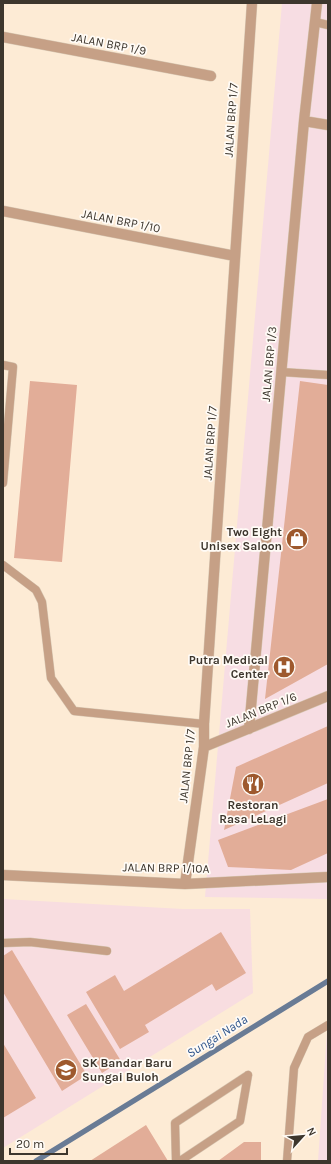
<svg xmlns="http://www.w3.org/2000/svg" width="331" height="1164" font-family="Karla,sans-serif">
<rect width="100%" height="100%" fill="#fdebd5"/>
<!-- commercial -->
<path fill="#f7dde3" d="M282,3H328V899L205,897Z
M327,1032H328V1161H318Z"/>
<!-- education -->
<path fill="#f8dde0" d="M3,899L183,909H250L253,993L3,1148Z"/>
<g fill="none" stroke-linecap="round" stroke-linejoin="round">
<!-- stream -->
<path stroke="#697b95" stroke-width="5.5" d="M36,1161L328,981"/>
</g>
<!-- building -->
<path fill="#e2ad98" d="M30,381L77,385L62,562L14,558Z
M300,381L328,385V664L265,699Z
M328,726V783L224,830L236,767Z
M328,799V853L291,870L228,867L218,840Z
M221,932L246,973L216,991L212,984L145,1025L149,1032L120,1049L86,992L115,975L124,991Z
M12,950L87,1075L62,1091L3,992V956Z
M86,1004L121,1061L102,1073L67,1015Z
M3,1043L36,1098L3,1118Z
M146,1125L168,1161H90Z
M244,1142H261V1161H218Z"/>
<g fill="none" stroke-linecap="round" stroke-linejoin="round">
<!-- service casing -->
<g stroke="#d7c7b3" stroke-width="9">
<path id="service" d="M315,22L328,25
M3,365L13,367L3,483
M281,372L328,375
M3,565L36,590L42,602L51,678L74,711L204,724
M3,943L30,942L107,951
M176,1161L175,1123L248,1075
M180,1161L240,1121L248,1075
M287,1161L294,1068L308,1037L328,1025"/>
</g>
<!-- minor casing -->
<g stroke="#d7c7b3" stroke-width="11">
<path id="minor" d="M3,37L211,76
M304,121L328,125
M3,211L235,256
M249,729L304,121L317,3
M204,747L328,696
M3,875L185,884L328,877
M185,884L204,747V724L252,3"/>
</g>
<!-- service -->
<use href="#service" stroke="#c6a086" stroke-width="8"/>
<!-- minor -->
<use href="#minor" stroke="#c6a086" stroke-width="10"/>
</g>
<!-- icons -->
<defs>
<g id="shop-disc" transform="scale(1.15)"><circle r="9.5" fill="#9e592d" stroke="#fffbf6"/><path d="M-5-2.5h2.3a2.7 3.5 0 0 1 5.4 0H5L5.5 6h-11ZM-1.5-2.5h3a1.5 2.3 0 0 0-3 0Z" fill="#fff"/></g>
<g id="hospital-disc" transform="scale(1.15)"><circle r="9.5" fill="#9e592d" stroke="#fffbf6"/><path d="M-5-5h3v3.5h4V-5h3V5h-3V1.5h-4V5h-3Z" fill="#fff"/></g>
<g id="restaurant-disc" transform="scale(1.15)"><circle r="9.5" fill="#9e592d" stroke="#fffbf6"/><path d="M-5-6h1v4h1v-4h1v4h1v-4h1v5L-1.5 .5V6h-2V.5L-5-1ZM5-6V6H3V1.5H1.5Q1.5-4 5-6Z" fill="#fff"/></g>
<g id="school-disc" transform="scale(1.15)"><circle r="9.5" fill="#9e592d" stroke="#fffbf6"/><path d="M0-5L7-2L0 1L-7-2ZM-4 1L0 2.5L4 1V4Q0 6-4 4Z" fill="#fff"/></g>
</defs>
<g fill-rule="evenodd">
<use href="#shop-disc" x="297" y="539"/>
<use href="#hospital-disc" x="284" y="667"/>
<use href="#restaurant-disc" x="253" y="784"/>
<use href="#school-disc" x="66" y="1070"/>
</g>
<g text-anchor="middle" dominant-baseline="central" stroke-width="3.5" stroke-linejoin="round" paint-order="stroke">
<!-- street labels -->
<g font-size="12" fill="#3d362d" stroke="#fffbf6">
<text transform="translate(109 44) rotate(11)">JALAN BRP 1/9</text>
<text transform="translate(231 120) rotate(-86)">JALAN BRP 1/7</text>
<text transform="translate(121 221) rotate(11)">JALAN BRP 1/10</text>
<text transform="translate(269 364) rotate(-85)">JALAN BRP 1/3</text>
<text transform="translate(210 443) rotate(-86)">JALAN BRP 1/7</text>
<text transform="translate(261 710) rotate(-22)">JALAN BRP 1/6</text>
<text transform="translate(187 766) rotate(-84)">JALAN BRP 1/7</text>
<text transform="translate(166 868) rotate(1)">JALAN BRP 1/10A</text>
</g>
<!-- poi labels -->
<g font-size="12" font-weight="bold" fill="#3d362d" stroke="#fffbf6" text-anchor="end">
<text x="282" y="532">Two Eight<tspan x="282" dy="14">Unisex Saloon</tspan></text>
<text x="268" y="660">Putra Medical<tspan x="268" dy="14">Center</tspan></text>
<text x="253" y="805" text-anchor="middle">Restoran<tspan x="253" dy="14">Rasa LeLagi</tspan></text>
<text x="82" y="1063" text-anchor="start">SK Bandar Baru<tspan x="82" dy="14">Sungai Buloh</tspan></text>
</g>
<!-- water labels -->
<g font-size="13" font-style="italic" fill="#32578d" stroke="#fffbf6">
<text transform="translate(217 1036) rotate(-32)">Sungai Nada</text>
</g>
</g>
<!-- border -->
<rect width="331" height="1164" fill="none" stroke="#3d362d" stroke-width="8"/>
<!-- north arrow -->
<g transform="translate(303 1136) rotate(63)" stroke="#fffbf6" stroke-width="3" paint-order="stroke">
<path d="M0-3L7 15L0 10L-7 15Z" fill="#3d362d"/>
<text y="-6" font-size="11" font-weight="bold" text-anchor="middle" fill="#3d362d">N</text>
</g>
<!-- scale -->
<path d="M10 1148v6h57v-6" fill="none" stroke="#3d362d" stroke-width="2"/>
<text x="16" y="1148" font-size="12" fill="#3d362d" stroke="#fffbf6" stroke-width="3" paint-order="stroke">20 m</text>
</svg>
